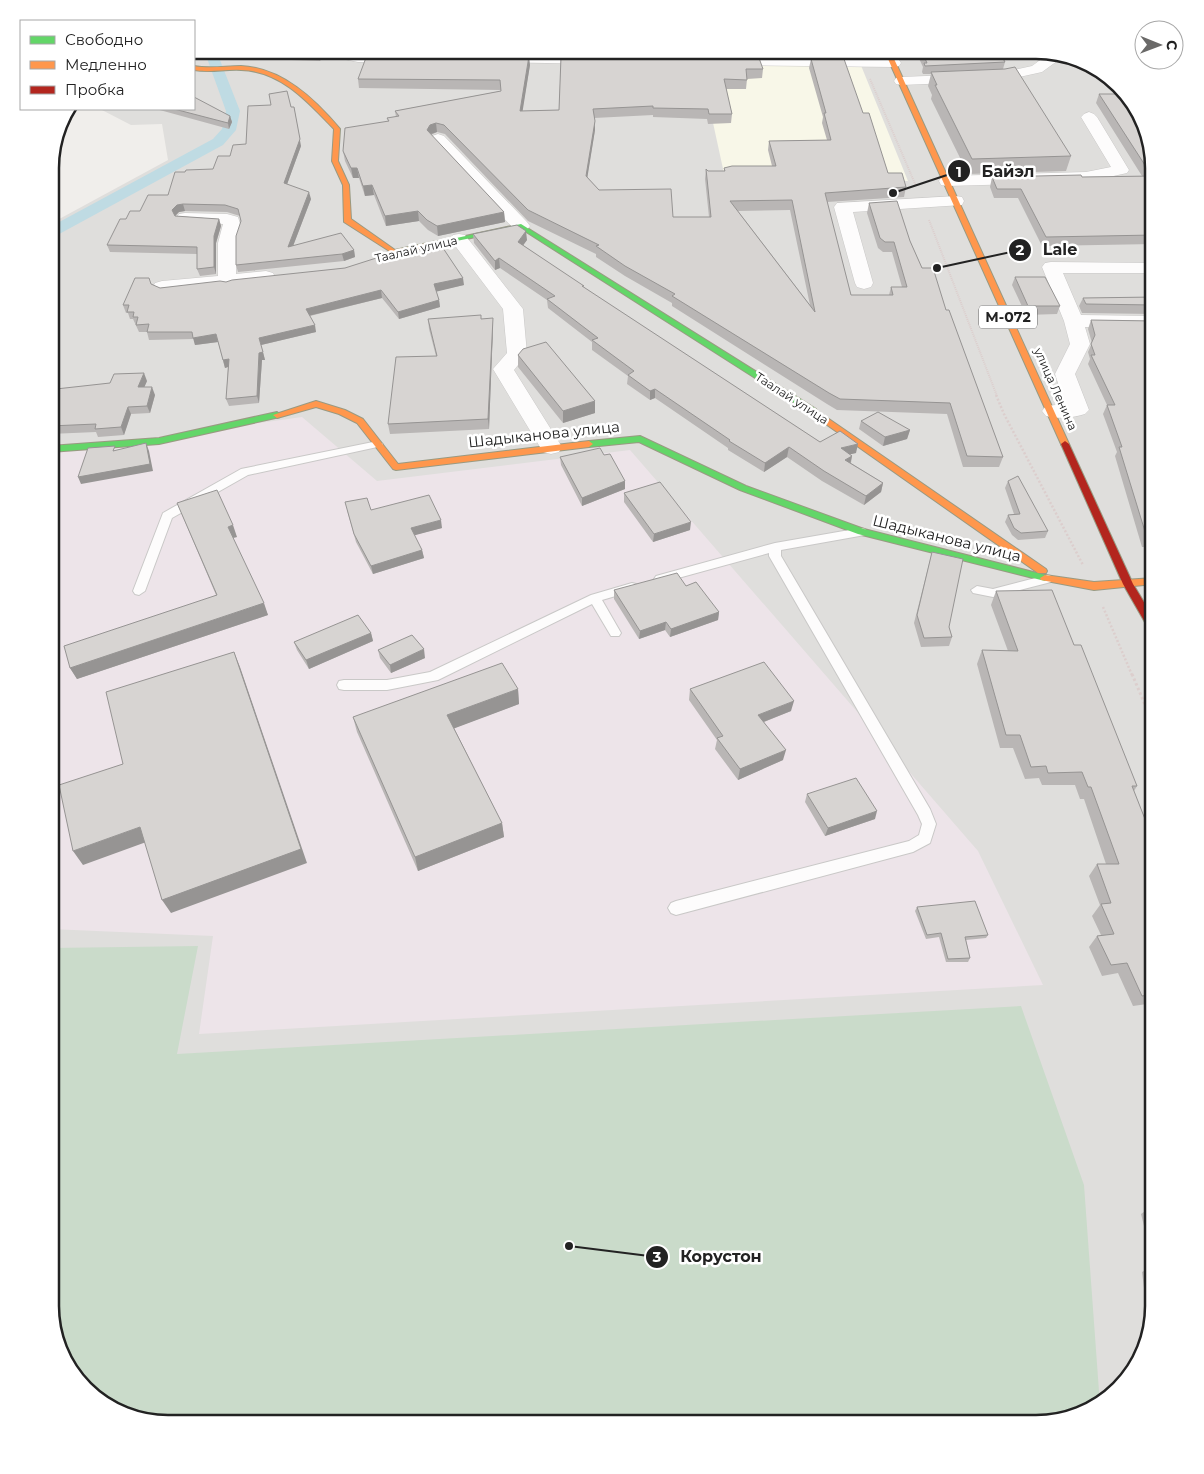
<svg xmlns="http://www.w3.org/2000/svg" width="1204" height="1474" font-family="Montserrat,sans-serif">
<rect width="100%" height="100%" fill="#f0eeeb"/>
<!-- residential -->
<path fill="#dfdedc" d="M194,50H1044L1095,66L1134,102L1154,167V1307L1138,1365L1102,1404L1037,1424H167L115,1412L70,1372L50,1307V224L168,160L162,124L131,125L100,109H194Z"/>
<!-- industrial -->
<path fill="#ede4e9" d="M302,417L377,481L630,450L978,851L1043,985L199,1034L213,936L50,929V452Z"/>
<!-- education -->
<path fill="#f8f7e8" d="M700,63H860L908,181L725,178Z"/>
<!-- cemetery -->
<path fill="#cadbca" d="M198,946L177,1054L1021,1006L1084,1185L1100,1405L1037,1424H167L115,1412L70,1372L50,1307V948Z"/>
<g fill="none" stroke-linecap="round" stroke-linejoin="round">
<!-- canal -->
<path fill="#bfdbe3" fill-rule="evenodd" d="M204,50H216L240,111L236,130L223,145L50,239V227L213,139L222,129L226,111Z"/>
<!-- lane casing -->
<g stroke="#c9c8c7" stroke-width="2">
<path id="lane" d="M378,441L383,444L382,446L248,475L172,518L145,591L139,595L135,594L133,591L163,513L241,469Z
M861,528L865,529L867,532L865,535L781,550V556L930,809L936,824L930,843L913,852L676,915L671,913L668,908L671,903L676,901L909,841L919,835L922,824L918,815L769,556V553L660,583L654,579L656,576L775,543Z
M1047,575L1051,576L1053,579L1051,582L993,597L973,593L971,590L977,586L993,589Z
M632,583L636,584L638,587L636,590L602,600L621,633L619,636H611L592,604L438,680L387,690H344L339,689L337,685L339,681L344,680H387L430,672L591,595Z"/>
</g>
<!-- street casing -->
<g stroke="#c9c8c7" stroke-width="1">
<path id="street" d="M335,50H349L350,52L402,55L407,56L409,59L407,62L402,63L358,62L339,58Z
M1051,52L1064,56L1042,72L1001,81L901,85L896,84L894,81L896,78L901,77L1001,73L1032,66Z
M493,55L597,56L602,57L604,60L602,63L597,64L488,62L486,59L488,56Z
M723,58L894,59L899,60L901,63L899,66L894,67L718,65L716,62L718,59Z
M1089,112L1094,114L1097,117L1129,170L1127,173L1086,182L947,186L941,185L939,181L941,177L947,176L1086,172L1111,167L1081,117L1084,114Z
M438,134L444,136L527,222L530,226L527,230L521,231L515,230L432,142L430,139L432,136Z
M956,196L962,197L964,201L962,205L853,212L873,283L871,287L864,289L857,287L855,283L834,207L837,203Z
M185,213L227,214L238,217L241,227L236,243V274L266,271L273,273L275,277L273,281L227,288L162,293L155,291L153,287L155,283L162,281L218,276V243L223,224L179,222L176,218L179,214Z
M459,234L465,235L523,309L527,354L514,370L562,447L559,452L551,454L543,452L493,369L507,353L503,309L450,239L453,235Z
M1051,262L1154,263V273H1063L1081,315L1154,316V328L1085,327L1090,344L1075,374L1089,410L1085,414C1073,418 1058,419 1046,416L1042,411L1046,406L1065,404L1055,374L1070,344L1064,321L1042,267L1045,263Z"/>
</g>
<!-- fast casing -->
<g stroke="#999a82" stroke-width="2">
<path id="fast" d="M521,224L816,409L817,411L816,413H810L520,228L437,245L433,243Z
M277,412L281,415L280,417L159,444L50,452V446L159,438Z
M640,436L746,486L864,529L1045,575L1050,578L1045,581L858,534L740,490L639,442L589,447L585,444L589,441Z"/>
</g>
<!-- slow casing -->
<g stroke="#999a82" stroke-width="2">
<path id="slow" d="M884,50H890L1069,444L1068,446H1062L1061,444Z
M194,66C210,69 225,66 241,66C282,68 315,99 340,129L338,161L349,185L351,219L395,250L437,241H440V245L394,254L344,222L343,185L332,161L334,129C308,102 281,71 241,70C225,69 210,73 194,70Z
M316,401L345,410L363,419L398,464L589,441L593,444L589,447L396,470L393,469L357,423L339,414L316,407L277,418L273,415Z
M813,408L1046,569L1047,571L1046,573H1038L810,413L809,411Z
M1045,575L1094,582L1154,578V584L1094,590L1041,580L1040,578Z"/>
</g>
<!-- jam casing -->
<g stroke="#999a82" stroke-width="2">
<path id="jam" d="M1065,441L1069,444L1133,584L1154,619V632L1150,631L1123,584L1061,444Z"/>
</g>
<!-- path-far2 -->
<path stroke="#dccecd" stroke-width="2" stroke-dasharray="1 1" stroke-linecap="butt" d="M870,79L916,186
M929,220L997,396"/>
<!-- path-far1 -->
<path stroke="#dccecd" stroke-width="2.5" stroke-dasharray="2 2" stroke-linecap="butt" d="M996,395L1004,414L1083,565
M1103,607L1132,675"/>
<!-- path -->
<path stroke="#dccecd" stroke-width="3" stroke-dasharray="2.5 2.5" stroke-linecap="butt" d="M1132,674L1154,726"/>
<!-- lane -->
<use href="#lane" fill="#fdfcfc" fill-rule="evenodd"/>
<!-- street -->
<use href="#street" fill="#fdfcfc" fill-rule="evenodd"/>
<!-- fast -->
<use href="#fast" fill="#63d668" fill-rule="evenodd"/>
<!-- slow -->
<use href="#slow" fill="#ff974d" fill-rule="evenodd"/>
<!-- jam -->
<use href="#jam" fill="#b3261e" fill-rule="evenodd"/>
</g>
<!-- wall -->
<path fill="#b9b6b5" fill-rule="evenodd" d="M323,50L320,61L292,60L291,55Z
M372,50H532V54L373,52Z
M561,50H842L841,57L561,54Z
M915,50H998L1005,62L1003,69L1071,156L1066,171L968,174L931,99L932,95L928,86L931,74H923L922,72L923,67Z
M561,57L763,69L762,78L747,79L746,89H726L732,114L731,123L708,124L707,119L653,117V115L594,118L595,130L587,177L599,190L673,217H709L705,179L706,169L708,171H724V168L772,166L768,150L769,141L827,140L822,123L823,117L809,68L811,59L863,113L888,173L906,187L904,197L827,202L851,295H889L891,287H902L892,252H883L878,248L867,213L869,203L910,241L922,268L946,310L1003,457L999,467H963L947,414L837,410L827,404L672,306V303L625,276L596,257V254L528,221L445,134L437,132L431,135L504,212L505,222L438,236L428,230L419,221L386,226L374,195L365,196L359,178H353L345,161L343,151L388,121L387,118L396,117L395,111L501,91V90L359,88L358,79L530,65L522,111L559,110ZM790,210L810,305L738,211Z
M1077,60L1087,63H1079Z
M1123,92L1134,102L1154,167V244L1042,246L1018,198H994L990,187L992,177H1082L1142,176L1096,103L1099,94H1125Z
M156,109H194L230,116L232,122L229,129Z
M301,146L287,184L311,199L293,246L354,250L355,257L344,261L238,272L236,265L241,221L240,216L227,212L185,211L179,212L175,216L219,219L221,226L216,243V274L200,276L197,269V254L110,252L107,245L126,219L168,195L185,172L213,169L230,156Z
M473,234L527,240L523,245L584,288L820,442L856,453L850,454L852,456L851,463L883,483L881,492L864,505L822,481L787,457L764,472L728,450V448L655,398L650,400L627,384L628,376L592,350V342L548,308L547,300L500,268L495,270L474,243Z
M393,255L464,285L436,291L439,300L440,307L399,319L382,298L310,316L316,332L261,345L265,360H262L259,403L229,406L226,399L228,367L225,368L218,342L195,345L194,339L149,340L147,332H139L133,319H130L128,313H126L123,305L152,285L160,288L226,282L345,268Z
M1015,277L1060,306L1057,314L1026,315L1012,285Z
M1154,297V314L1082,313L1079,306L1083,298Z
M428,319H481L493,328L489,429L390,434L388,424L436,356L429,329Z
M1091,320L1154,321V547H1142L1115,456L1117,452L1103,414L1107,405L1088,364L1090,359L1088,352L1092,343L1088,329Z
M518,355L595,413L563,423L518,367Z
M147,381L144,387L155,395L150,413L131,414L124,435L98,437L96,432L50,434V396Z
M861,421L910,430L907,439L883,446L859,429Z
M604,455L625,481V489L582,506L561,465L560,457Z
M1008,481L1048,531L1045,538L1018,540L1012,535L1005,522L1008,515L1014,514L1005,488Z
M624,493L690,530L653,542L624,502Z
M177,503L237,537L233,538L268,615L77,679L70,668L216,595Z
M347,510H371L442,528L414,535L422,550L424,558L373,574L356,542Z
M932,552L949,627L952,637L949,646L921,647L914,623Z
M686,586L719,612L718,620L670,637L665,630L639,639L614,599V590Z
M996,591L1074,645L1137,786L1134,791L1154,842V1003L1133,1006L1118,973L1102,976L1089,947L1097,936L1101,935L1092,916L1100,905L1089,876L1097,864H1106L1084,799H1080L1075,785H1042L1039,778L1025,779L1013,748H1000L977,664L982,650L1008,651L991,605Z
M371,633L373,641L309,669L297,650L294,642Z
M378,650L425,658L391,673L380,658Z
M518,689L519,704L454,728L502,823L504,837L418,871L357,732L353,717Z
M690,689L791,711L764,722L783,760L738,780L715,749L717,740L689,700Z
M807,794L875,819L825,836L805,802Z
M917,907L988,935L986,938L966,940L970,958L968,962H946L939,937L926,939L915,911Z
M1148,1209L1154,1210V1266L1141,1214Z
M1149,1268H1154V1306L1146,1304L1142,1272Z"/>
<!-- shaded-wall -->
<path fill="#969493" d="M320,50H323L320,61L319,55Z
M529,56L530,65L521,121L520,111Z
M294,107L301,146L285,190L284,183Z
M230,116L232,122L229,129L228,123Z
M595,121V130L586,186V176Z
M436,123L437,132L431,134L427,130L430,125Z
M351,168H357L359,178H353Z
M372,185L374,195L365,196L363,186Z
M309,192L311,199L290,254L288,247Z
M183,204L185,211L179,212L174,217L172,210L177,205Z
M418,211L419,221L386,226L385,216Z
M504,212L505,222L438,236L437,226Z
M219,219L221,226L216,243V274L214,267V236Z
M526,231L527,240L519,251L518,242Z
M354,250L355,257L344,261L342,254Z
M499,258L500,268L495,270V261Z
M463,278L464,285L435,292L434,284Z
M54,288L57,294L50,308V296Z
M381,290L382,298L308,316L306,309Z
M439,300L440,307L399,319L398,312Z
M493,318V328L489,429L488,419Z
M315,325L316,332L261,345L259,338Z
M53,327L56,333L50,344V332Z
M216,334L218,342L195,345L193,338Z
M263,352L265,360H262L259,403L257,396L259,353Z
M229,359L231,366L225,368L223,360Z
M144,373L147,381L141,395L138,387Z
M152,387L155,395L150,413L147,406Z
M655,389V398L650,400V391Z
M595,401V413L563,423V411Z
M128,407L131,414L124,435L121,427Z
M910,430L907,439L883,446L885,437Z
M146,443L149,451L153,471L81,484L78,477Z
M858,444L856,453L839,457L841,448Z
M789,447L787,457L764,472L765,463Z
M852,456L850,465L845,460Z
M625,481V489L582,506V498Z
M883,483L881,492L864,505L866,496Z
M441,520L442,528L412,536L411,528Z
M691,522L690,530L653,542L654,534Z
M233,525L237,537L232,538L228,527Z
M422,550L424,558L373,574L371,566Z
M264,603L268,615L77,679L70,668Z
M719,612L718,620L670,637L671,629Z
M666,622L665,630L639,639L640,631Z
M371,633L373,641L309,669L306,660Z
M424,649L425,658L391,673L390,665Z
M234,652L240,667L307,863L171,913L162,900Z
M518,689L519,704L450,730L447,715Z
M794,701L791,711L756,725L758,715Z
M786,750L783,760L738,780L740,769Z
M877,811L875,819L825,836L828,828Z
M502,823L504,837L418,871L415,857Z
M140,827L149,841L83,865L73,851Z"/>
<!-- building -->
<path fill="#d7d4d2" stroke="#969493" fill-rule="evenodd" d="M293,50H320L319,55H291Z
M921,50H998L1005,62L925,66L924,63H927Z
M367,55L529,56L520,111L559,110L561,57L759,58L763,69H746L747,80L724,79L732,114H709L708,109L653,108V106L593,109L595,121L586,176L599,190L671,189L673,217H711L706,169L708,171H725L724,168L732,166H776L769,141L831,140L824,113H826L811,59H844L863,113H869L888,173H902L906,187L825,193L851,295H893L891,287H907L894,242H885L880,238L869,203L897,201L910,241L922,268H933L946,310H949L1003,457L967,456L950,403L840,399L829,393L672,296L675,294L625,266L596,246L599,245L528,210L444,125L436,123L430,125L427,130L504,212L437,226L427,220L418,211L385,216L372,185L363,186L357,168H351L343,151L345,128L389,121L387,118L399,116L395,111L501,91L500,80L358,79ZM792,200L815,312L730,201Z
M1015,67L1071,156L972,159L935,85H937L931,72L1005,69Z
M287,91L291,107H294L300,139L284,183L309,192L288,247L341,233L354,250L342,254L236,265V236L241,221L238,209L225,205L183,204L177,205L172,210L175,216L219,219L214,236V267L197,269V247L107,245L120,219H126L130,211H140L148,195H168L175,172H185L186,170L213,169L218,156H230L233,145L246,144L248,106L271,105L269,94Z
M1099,94H1126L1134,102L1154,167V235L1046,237L1021,189H997L992,177L1081,175L1082,177L1152,176Z
M194,97L230,116L228,123L174,109H194Z
M517,225L526,231L518,242L584,286H582L820,442L840,431L858,444L841,448L852,456L845,460L883,483L866,496L824,471L789,447L765,463L729,441L730,440L655,389L650,391L628,375L634,371L592,340L598,338L547,299L555,296L499,258L495,261L473,234Z
M441,245L463,278L434,284L439,300L398,312L381,290L306,309L315,325L259,338L263,352L259,353L257,396L226,399L229,359L223,360L216,334L193,338L192,332H147L149,324L136,325L138,317H133L134,312H127L129,305H123L135,278H149L151,284L160,288L220,281L226,282L232,280L345,268L392,253L393,255Z
M1015,277H1045L1060,306H1028Z
M50,288H54L50,296Z
M1154,297V305L1086,304L1083,298Z
M481,315V319L493,318L488,419L388,424L396,357L437,356L428,319Z
M1091,320L1154,321V538H1147L1119,447H1122L1107,405H1115L1091,355H1095L1091,344L1095,335Z
M50,327H53L50,332Z
M546,342L595,401L563,411L518,355L523,349Z
M144,373L138,387H152L147,406L128,407L121,427L95,429L96,424L50,426V396L55,395L56,389L110,383L114,374Z
M878,412L910,430L885,437L861,421Z
M146,443L150,464L78,477L88,448L115,446L113,451Z
M600,448L604,455L610,454L625,481L582,498L560,457Z
M1018,476L1048,531L1021,533L1014,528L1008,515L1020,514L1008,481Z
M660,482L691,522L654,534L624,493Z
M217,490L233,525L228,527L264,603L70,668L64,646L217,595L177,503Z
M429,495L441,520L411,528L422,550L371,566L354,534L345,502L367,498L371,510Z
M932,552L963,559L949,627L952,637L924,638L917,615Z
M677,573L686,586L696,582L719,612L671,629L666,622L640,631L614,590Z
M1052,590L1074,645H1081L1137,786H1132L1154,842V994L1142,996L1127,963L1111,965L1097,936L1114,934L1101,904L1111,903L1097,864H1119L1091,787H1088L1082,772L1048,773L1046,766L1031,767L1020,735H1006L982,650L1018,651L996,591Z
M358,615L371,633L306,660L294,642Z
M412,635L424,649L390,665L378,650Z
M234,652L301,849L162,900L140,827L73,851L59,785L123,764L106,692Z
M764,662L794,701L758,715L786,750L740,769L717,738L723,736L690,689Z
M502,663L518,689L447,715L502,823L415,857L353,717Z
M856,778L877,811L828,828L807,794Z
M975,901L988,935L965,937L970,958L948,959L941,933L927,935L917,907Z
M1148,1209L1154,1210V1233Z
M1149,1268H1154V1300H1153Z"/>
<g text-anchor="middle" dominant-baseline="central" stroke-width="5" stroke-linejoin="round" paint-order="stroke">
<!-- far-street labels -->
<g font-size="12" fill="#222" stroke="#fff">
<text transform="translate(416 249) rotate(-13)">Таалай улица</text>
<text transform="translate(1056 389) rotate(66)">улица Ленина</text>
<text transform="translate(792 398) rotate(33)">Таалай улица</text>
</g>
<!-- shield labels -->
<rect fill="#fff" stroke="#646464" stroke-width="1" x="979" y="305.5" width="58" height="23" rx="4"/>
<g font-size="14" font-weight="bold" fill="#222">
<text x="1008" y="317">М-072</text>
</g>
<!-- street labels -->
<g font-size="15" fill="#222" stroke="#fff">
<text transform="translate(544 434) rotate(-6)">Шадыканова улица</text>
<text transform="translate(947 538) rotate(14)">Шадыканова улица</text>
</g>
</g>
<!-- crop -->
<path d="M0 0H1204V1474H0ZM168 59H1036A109 109 0 0 1 1145 168V1306A109 109 0 0 1 1036 1415H168A109 109 0 0 1 59 1306V168A109 109 0 0 1 168 59Z" fill="#fff" fill-rule="evenodd"/>
<path fill="none" stroke="#222" stroke-width="2.5" d="M168 59H1036A109 109 0 0 1 1145 168V1306A109 109 0 0 1 1036 1415H168A109 109 0 0 1 59 1306V168A109 109 0 0 1 168 59Z"/>
<!-- callouts -->
<path fill="none" stroke="#222" stroke-width="2" d="M893 193L959 171M937 268L1020 250M569 1246L657 1257"/>
<g fill="#222" stroke="#fff" stroke-width="2">
<circle cx="893" cy="193" r="5"/>
<circle cx="937" cy="268" r="5"/>
<circle cx="569" cy="1246" r="5"/>
<circle cx="959" cy="171" r="12"/>
<circle cx="1020" cy="250" r="12"/>
<circle cx="657" cy="1257" r="12"/>
</g>
<g font-size="15" text-anchor="middle" font-weight="bold" fill="#fff">
<text x="959" y="177">1</text>
<text x="1020" y="255">2</text>
<text x="657" y="1262">3</text>
</g>
<g font-size="16" text-anchor="middle" font-weight="bold" fill="#222" stroke="#fff" stroke-width="5" stroke-linejoin="round" paint-order="stroke">
<text x="1008" y="177">Байэл</text>
<text x="1060" y="255">Lale</text>
<text x="721" y="1262">Корустон</text>
</g>
<!-- legend -->
<rect x="20" y="20" width="175" height="90" fill="#ffffff" stroke="#a7a7a7"/>
<rect x="30" y="36" width="25" height="8" fill="#63d668" stroke="#a7a7a7"/>
<text x="65" y="45" font-size="15" fill="#222222">Свободно</text>
<rect x="30" y="61" width="25" height="8" fill="#ff974d" stroke="#a7a7a7"/>
<text x="65" y="70" font-size="15" fill="#222222">Медленно</text>
<rect x="30" y="86" width="25" height="8" fill="#b3261e" stroke="#a7a7a7"/>
<text x="65" y="95" font-size="15" fill="#222222">Пробка</text>
<!-- north arrow -->
<g transform="translate(1159 45) rotate(91)"><circle r="24" fill="#ffffff" stroke="#a7a7a7"/>
<path d="M0-4L9 19L0 12L-9 19Z" fill="#6a6968"/>
<text y="-8" font-size="14" font-weight="bold" text-anchor="middle" fill="#222222">С</text>
</g>
</svg>
